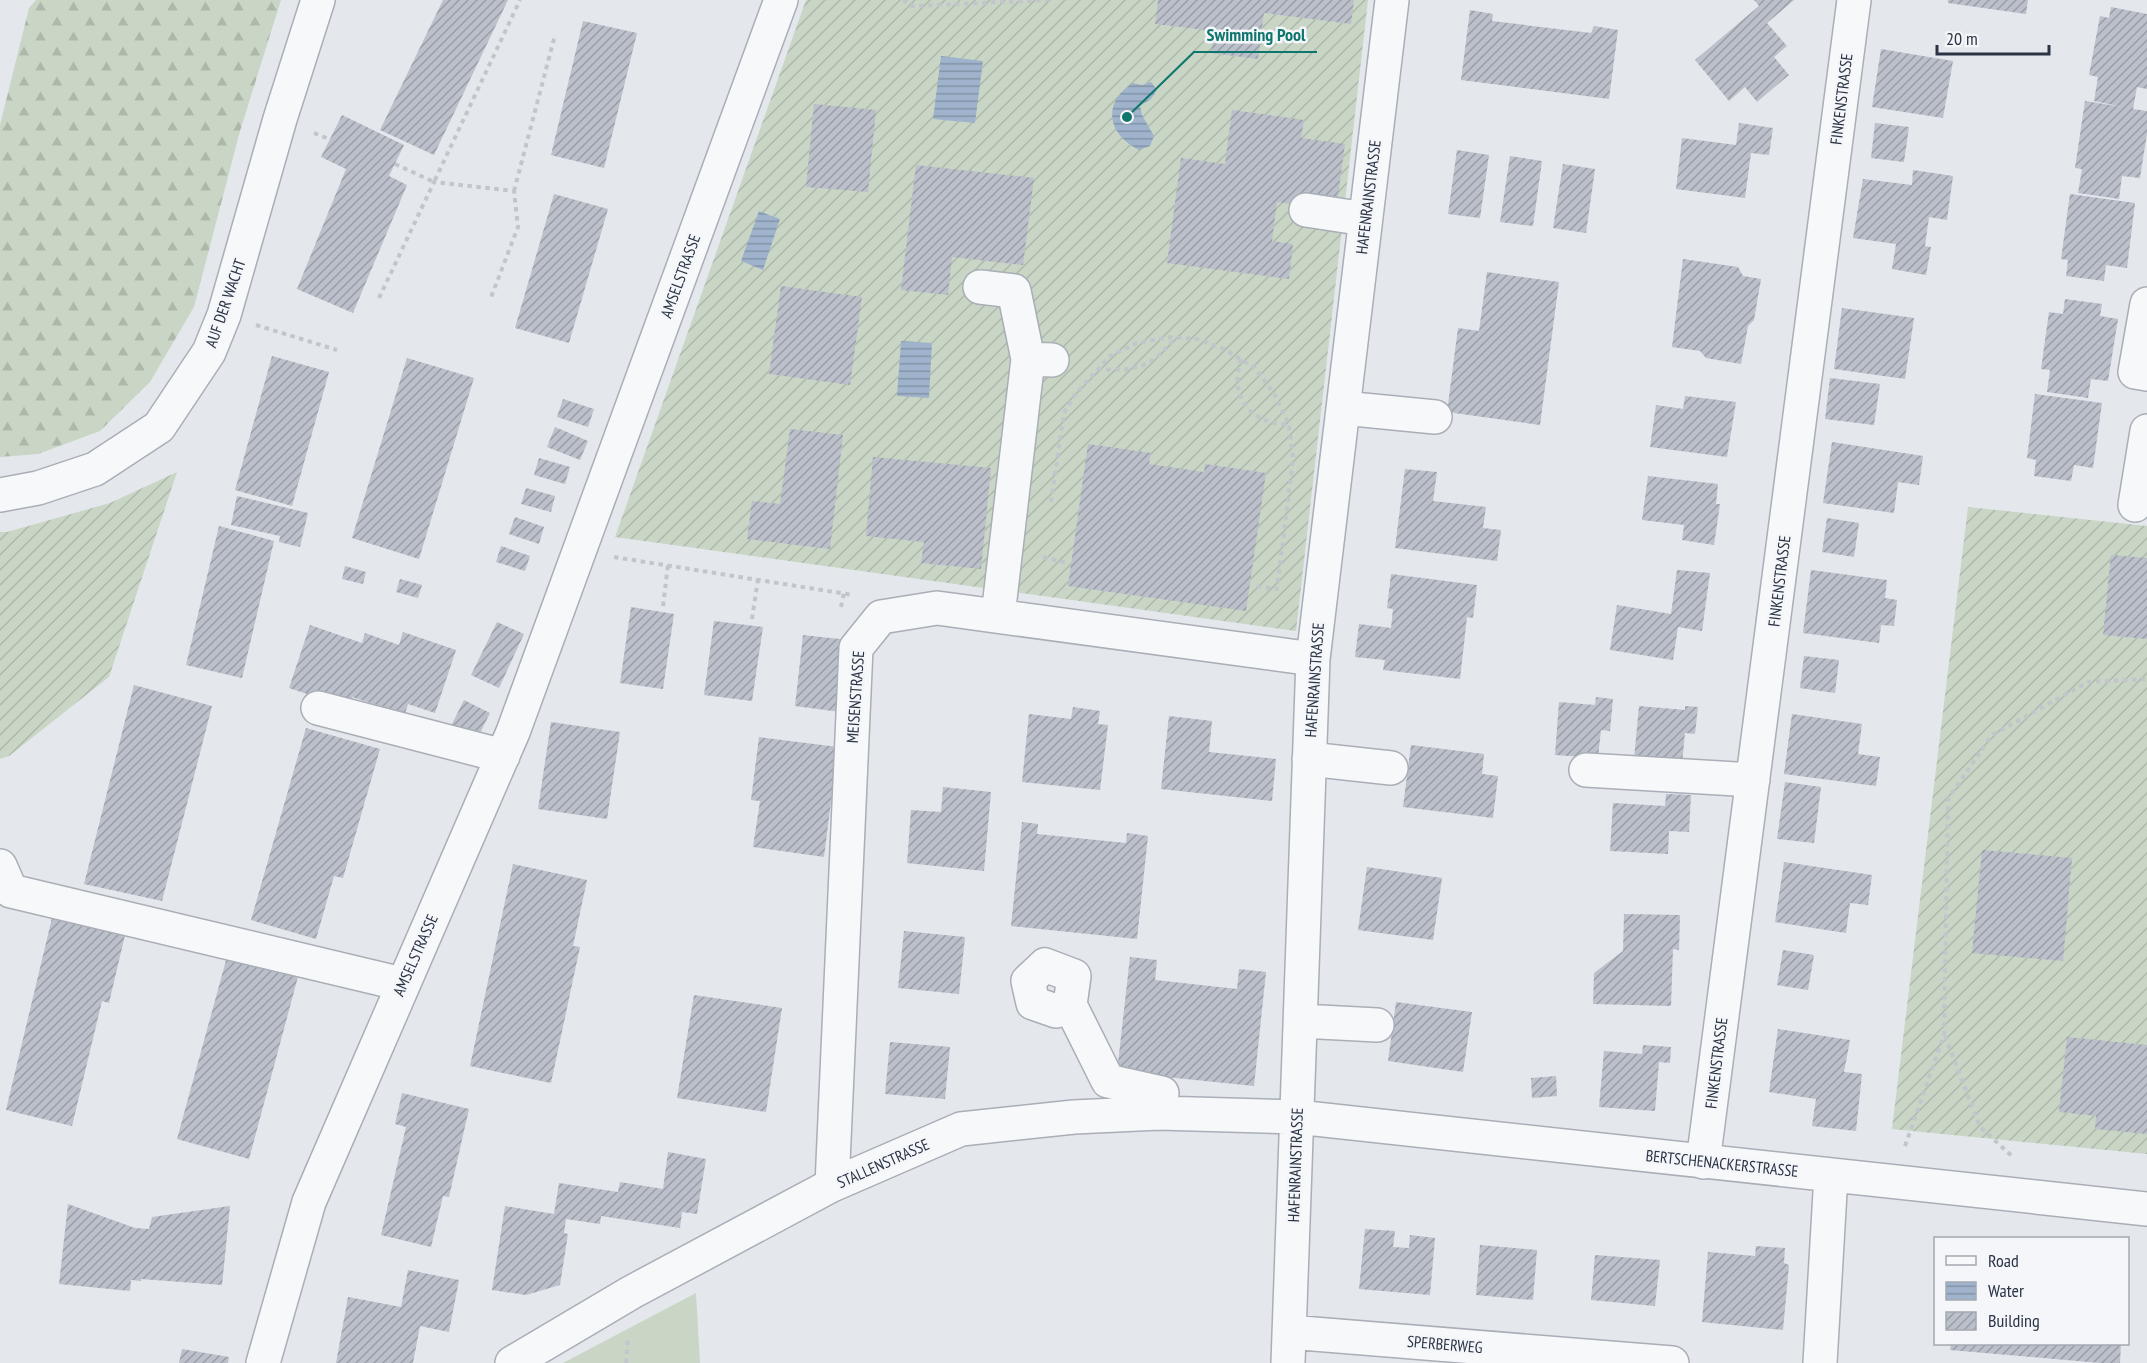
<svg xmlns="http://www.w3.org/2000/svg" width="2147" height="1363" font-family="'PT Sans Narrow',sans-serif">
<defs>
<pattern id="forest-firs" width="22" height="20" patternUnits="userSpaceOnUse" patternTransform="scale(1.5)"><rect width="22" height="20" fill="#c9d6c5"/><path d="M5 1l3.5 6h-7zM16 11l3.5 6h-7z" fill="#adb8ab"/></pattern>
<pattern id="garden-furrows" width="10" height="10" patternUnits="userSpaceOnUse" patternTransform="scale(1.5)"><rect width="10" height="10" fill="#c9d6c5"/><path d="M-1 1l2-2M0 10L10 0M9 11l2-2" fill="none" stroke="#adb8ab"/></pattern>
<pattern id="water-rules" width="6" height="5" patternUnits="userSpaceOnUse" patternTransform="scale(1.5)"><rect width="6" height="5" fill="#9fb4cc"/><path d="M0 2.5h6" fill="none" stroke="#8293a7"/></pattern>
<pattern id="building-hatch" width="6" height="6" patternUnits="userSpaceOnUse" patternTransform="scale(1.5)"><rect width="6" height="6" fill="#bbc0ca"/><path d="M-1 1l2-2M0 6l6-6M5 7l2-2" fill="none" stroke="#989da6"/></pattern>
</defs>
<rect width="100%" height="100%" fill="#e4e7ec"/>
<!-- forest -->
<path fill="url(#forest-firs)" d="M36,0H281L240,131L194,307L150,382L100,431L38,454L0,457V125L29,8Z"/>
<!-- garden -->
<path fill="url(#garden-furrows)" d="M806,0H1368L1296,631L615,537Z
M177,472L109,677L9,756L0,759V532H7L110,503Z
M1968,507L2147,526V1154L1892,1129Z"/>
<!-- pitch -->
<path fill="#c9d6c5" d="M696,1293L700,1363H563Z"/>
<!-- water -->
<path fill="url(#water-rules)" d="M941,56L983,61L975,123L933,119Z
M1151,82L1157,90L1151,99L1140,106L1142,115L1154,136L1150,146L1139,150C1108,135 1101,103 1133,83L1142,85Z
M759,211L780,219L763,270L741,261Z
M901,341L932,343L929,398L897,396Z"/>
<!-- building -->
<path fill="url(#building-hatch)" d="M443,0H508L434,155L380,130Z
M1158,0H1354L1351,24L1264,13L1258,59L1211,53L1214,31L1155,24Z
M1754,0H1794L1767,23L1787,46L1774,57L1789,75L1757,102L1745,87L1729,101L1695,60L1759,6Z
M1948,0H2028L2026,14L1948,3Z
M2111,7L2147,14V89L2137,87L2133,109L2147,111V133L2140,178L2122,176L2119,199L2078,193L2082,169L2075,168L2085,101L2123,107L2094,101L2098,77L2089,75L2100,16L2109,18Z
M1470,10L1493,14L1492,21L1591,33L1594,26L1618,30L1609,99L1461,80Z
M583,21L637,33L604,168L551,155Z
M1881,49L1953,61L1943,118L1872,107Z
M814,104L876,110L868,192L806,187Z
M1232,110L1304,120L1301,138L1345,144L1336,210L1277,202L1272,241L1293,244L1289,279L1167,263L1181,158L1225,164Z
M342,115L404,145L389,176L407,185L353,313L297,289L346,169L321,157Z
M1739,123L1773,128L1769,155L1751,153L1745,198L1676,189L1682,138L1736,145Z
M1875,123L1909,127L1904,162L1871,158Z
M1457,150L1489,155L1480,218L1448,214Z
M1510,156L1542,161L1533,226L1500,222Z
M1563,164L1595,169L1586,233L1553,228Z
M916,165L1034,178L1023,265L952,257L948,295L901,290Z
M1913,170L1953,176L1947,220L1929,217L1925,246L1931,247L1926,275L1892,269L1896,244L1853,238L1863,179L1912,185Z
M554,194L608,209L569,343L515,328Z
M2070,194L2135,203L2127,268L2106,265L2104,281L2066,276L2068,260L2061,259Z
M1683,259L1738,267L1743,276L1761,279L1754,320L1748,326L1741,364L1706,358L1700,351L1672,347Z
M1487,272L1559,282L1540,425L1447,412L1458,328L1479,331Z
M781,286L862,297L850,385L769,374Z
M2065,299L2102,304L2100,316L2118,319L2108,381L2091,379L2088,398L2047,392L2050,370L2041,369L2049,312L2063,314Z
M1842,308L1914,318L1905,379L1834,369Z
M272,356L329,372L292,506L235,490Z
M407,358L474,378L419,559L352,538Z
M1830,378L1880,384L1874,425L1825,419Z
M2035,394L2102,403L2093,468L2074,465L2071,481L2034,476L2036,460L2027,458Z
M1685,396L1736,402L1727,457L1650,447L1656,405L1683,409Z
M563,399L594,409L588,427L557,417Z
M555,427L588,441L580,460L547,447Z
M790,429L843,435L830,549L747,539L752,501L780,504Z
M1832,442L1923,456L1919,485L1898,482L1894,513L1823,503Z
M1088,444L1151,453L1149,464L1204,472L1205,464L1266,473L1246,611L1068,586Z
M873,457L991,468L981,569L921,563L924,542L866,536Z
M539,458L570,467L565,484L534,475Z
M1405,469L1437,472L1433,501L1486,507L1483,528L1501,530L1497,561L1395,548Z
M1648,476L1718,484L1716,504H1720L1714,545L1682,540L1684,525L1642,520Z
M526,488L555,496L551,512L521,504Z
M237,496L308,513L300,547L279,542L280,536L231,525Z
M515,517L544,527L539,544L509,534Z
M1827,518L1859,523L1854,557L1822,552Z
M219,526L274,541L242,678L186,665Z
M501,546L530,556L525,571L496,562Z
M2111,555L2147,558V639L2103,635Z
M345,566L366,572L363,584L342,579Z
M1677,570L1710,573L1702,631L1678,627L1673,660L1610,650L1617,605L1671,614Z
M1811,570L1887,580L1885,598L1897,600L1894,626L1881,625L1879,643L1803,633Z
M1391,574L1477,585L1473,618L1467,617L1460,679L1383,670L1385,660L1355,657L1359,624L1391,628L1393,609L1387,608Z
M400,579L422,585L418,598L396,592Z
M631,607L674,614L663,689L620,683Z
M714,621L763,627L752,701L704,695Z
M497,622L524,634L499,688L471,675Z
M310,625L362,643L365,633L399,645L403,632L456,650L435,713L408,704L405,714L352,697L349,708L289,688Z
M803,635L849,640L840,712L795,706Z
M1804,656L1839,660L1835,693L1800,688Z
M134,685L212,706L162,901L84,884Z
M1596,697L1613,699L1610,731L1601,730L1598,758L1555,755L1559,702L1595,705Z
M464,700L490,713L476,741L450,728Z
M1639,706L1685,710V706L1698,707L1695,734L1685,733L1682,764L1634,759Z
M1073,707L1100,711L1098,724L1108,725L1100,790L1022,782L1029,714L1071,719Z
M1792,714L1862,724L1858,754L1880,757L1876,786L1784,774Z
M1169,716L1212,721L1209,752L1276,759L1272,801L1161,789Z
M551,722L620,732L607,819L538,809Z
M306,728L380,749L343,878L334,876L316,939L251,920Z
M759,737L838,747L824,857L753,847L760,801L751,800Z
M1411,745L1484,754L1482,774L1498,776L1493,818L1403,807Z
M1785,782L1821,787L1814,843L1777,839Z
M943,787L991,792L984,871L907,863L911,810L941,812Z
M1666,794L1691,795L1689,832L1669,831L1668,854L1610,851L1613,803L1665,806Z
M1022,822L1038,824L1037,834L1126,843L1127,833L1148,836L1137,939L1011,926Z
M1982,850L2072,858L2063,961L1972,953Z
M1784,862L1872,875L1868,905L1850,903L1846,933L1775,922Z
M513,864L587,880L573,946L580,947L551,1083L470,1066Z
M1367,867L1442,878L1433,940L1358,930Z
M1624,914L1680,915L1679,950L1673,949L1671,1006L1593,1004L1594,973L1623,951Z
M52,918L125,935L109,1003L102,1001L72,1126L6,1110Z
M904,931L965,937L959,994L898,988Z
M1783,950L1814,955L1808,990L1777,985Z
M228,953L299,973L249,1159L177,1139Z
M1130,957L1157,960L1155,980L1237,989L1239,969L1266,972L1254,1086L1117,1072Z
M694,995L782,1008L766,1112L677,1098Z
M1396,1002L1472,1012L1463,1072L1388,1061Z
M1778,1029L1850,1040L1844,1072L1862,1074L1856,1131L1812,1126L1816,1099L1769,1092Z
M2067,1037L2147,1045V1134L2095,1129L2096,1116L2059,1112Z
M890,1042L950,1047L945,1099L885,1094Z
M1643,1045L1671,1047L1670,1063L1659,1062L1655,1111L1599,1107L1604,1051L1642,1054Z
M1556,1076L1557,1096L1532,1098L1531,1078Z
M402,1093L469,1109L449,1197L443,1196L431,1247L381,1235L406,1127L395,1124Z
M668,1152L706,1159L697,1214L682,1212L680,1228L601,1216L600,1224L566,1219L564,1233L568,1234L560,1285L526,1295L492,1290L505,1206L554,1214L559,1183L618,1192L620,1182L663,1189Z
M68,1204L135,1228L149,1229L152,1217L230,1206L222,1285L141,1279V1281L131,1280L130,1291L59,1284Z
M1365,1229L1395,1231L1393,1247L1409,1248L1410,1235L1435,1238L1430,1295L1359,1289Z
M1480,1245L1537,1250L1533,1300L1476,1295Z
M1756,1246L1785,1248L1784,1263L1789,1265L1783,1330L1702,1322L1708,1252L1755,1256Z
M1595,1255L1660,1260L1655,1306L1591,1300Z
M408,1270L459,1280L449,1332L420,1326L413,1363H336L348,1297L401,1307Z
M1951,1344H2121L2120,1363H2100L1950,1350Z
M182,1349L229,1357L228,1363H179Z"/>
<g fill="none" stroke-linecap="round" stroke-linejoin="round">
<!-- minor casing -->
<g stroke="#a9aeb7" stroke-width="36">
<path id="minor" d="M1306,210L1365,219
M980,287L1014,291L1028,359
M2147,304L2135,372L2147,374
M1343,408L1435,417
M0,495L38,488L95,469L159,427L209,352L224,315L280,119L318,0
M2135,505L2147,431
M998,616L1028,359L1052,360
M318,708L503,756
M1309,759L1391,768
M1586,770L1753,780
M0,866L11,891L402,984
M1070,1005L1056,1011L1033,1003L1028,981L1045,965L1074,976L1070,1005L1108,1081L1162,1093L1159,1113
M1301,1021L1377,1025
M1703,1162L1854,0
M832,1185L856,648L881,617L937,608L1313,659
M1289,1332L1672,1363
M263,1363L309,1202L513,732L781,0
M512,1363L632,1292L832,1185L961,1129L1074,1117L1159,1113L1297,1117L2147,1209
M1288,1363L1313,659L1392,0
M1820,1363L1831,1175"/>
</g>
<!-- path -->
<path stroke="#c2c5cb" stroke-width="4" stroke-dasharray="4.5 4.5" stroke-linecap="butt" d="M903,0L912,6L1049,0
M314,133L329,139
M395,164L434,182L520,0
M514,191L555,35
M379,298L434,182L514,191L518,227L490,300
M256,325L337,350
M1241,359C1229,398 1250,423 1289,425
M1097,369C1134,372 1151,368 1175,338
M1051,502L1064,413L1074,396L1110,356L1137,343L1169,337L1197,339L1224,349L1255,368L1275,395L1289,425L1293,458L1277,589L1255,586
M614,557L853,595
M1043,557L1067,563
M663,606L668,565
M841,607L844,593
M752,619L758,579
M1945,1036L1980,1127L2013,1157
M1905,1146L1944,1035L1948,799L1992,735L2088,682L2147,679
M626,1363L628,1337"/>
<!-- minor -->
<use href="#minor" stroke="#f7f8fa" stroke-width="33"/>
</g>
<g text-anchor="middle" dominant-baseline="central" stroke-width="5" stroke-linejoin="round" paint-order="stroke">
<!-- street labels -->
<g font-size="16" fill="#2b3445" stroke="#f4f6f9">
<text transform="translate(1841 99) rotate(-83)">FINKENSTRASSE</text>
<text transform="translate(1368 197) rotate(-83)">HAFENRAINSTRASSE</text>
<text transform="translate(680 276) rotate(-70)">AMSELSTRASSE</text>
<text transform="translate(225 303) rotate(-71)">AUF DER WACHT</text>
<text transform="translate(1779 581) rotate(-83)">FINKENSTRASSE</text>
<text transform="translate(1314 680) rotate(-86)">HAFENRAINSTRASSE</text>
<text transform="translate(855 697) rotate(-86)">MEISENSTRASSE</text>
<text transform="translate(415 955) rotate(-66)">AMSELSTRASSE</text>
<text transform="translate(1716 1063) rotate(-83)">FINKENSTRASSE</text>
<text transform="translate(883 1163) rotate(-24)">STALLENSTRASSE</text>
<text transform="translate(1722 1163) rotate(6)">BERTSCHENACKERSTRASSE</text>
<text transform="translate(1295 1165) rotate(-88)">HAFENRAINSTRASSE</text>
<text transform="translate(1445 1344) rotate(5)">SPERBERWEG</text>
</g>
</g>
<!-- callouts -->
<path fill="none" stroke="#0f766e" stroke-width="2" d="M1127 117L1194 52H1317"/>
<circle fill="#0f766e" stroke="#f4f6f9" stroke-width="2" cx="1127" cy="117" r="6"/>
<g font-size="18" text-anchor="middle" font-weight="bold" fill="#0f766e" stroke="#f4f6f9" stroke-width="5" stroke-linejoin="round" paint-order="stroke">
<text x="1256" y="41">Swimming Pool</text>
</g>
<!-- legend -->
<rect x="1934" y="1237" width="195" height="108" fill="#f4f6f9" stroke="#a4a8b1" stroke-width="1.5"/>
<rect x="1946" y="1256" width="30" height="9" fill="#f7f8fa" stroke="#a4a8b1" stroke-width="1.5"/>
<text x="1988" y="1267" font-size="18" fill="#2b3445">Road</text>
<rect x="1946" y="1282" width="30" height="18" fill="url(#water-rules)" stroke="#a4a8b1" stroke-width="1.5"/>
<text x="1988" y="1297" font-size="18" fill="#2b3445">Water</text>
<rect x="1946" y="1312" width="30" height="18" fill="url(#building-hatch)" stroke="#a4a8b1" stroke-width="1.5"/>
<text x="1988" y="1327" font-size="18" fill="#2b3445">Building</text>
<!-- scale -->
<path d="M1937 45v9h112v-9" fill="none" stroke="#2b3445" stroke-width="3"/>
<text x="1946" y="45" font-size="18" fill="#2b3445" stroke="#f4f6f9" stroke-width="4.5" paint-order="stroke">20 m</text>
</svg>
